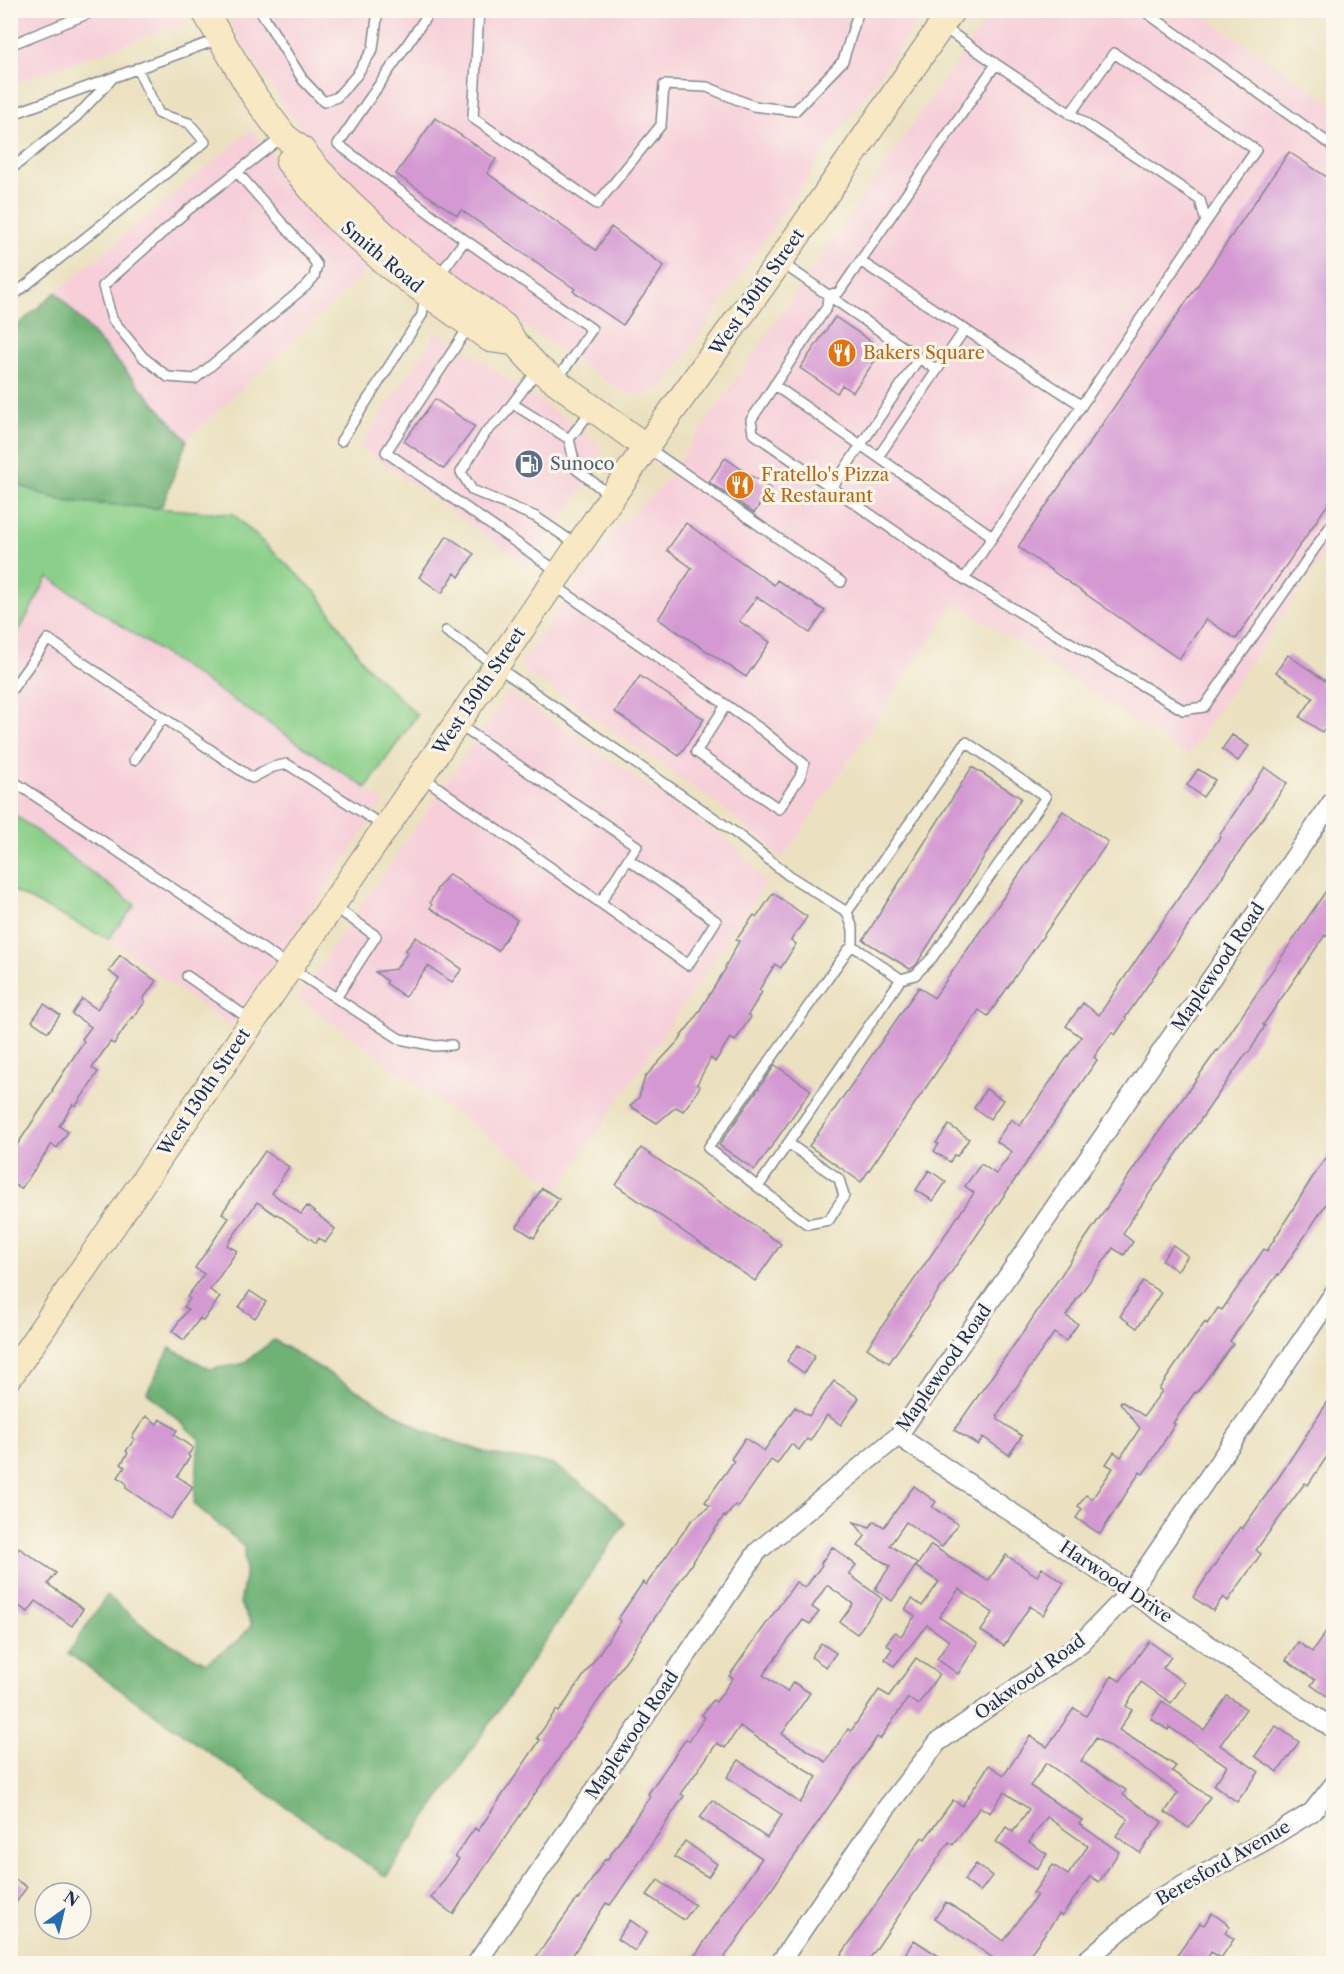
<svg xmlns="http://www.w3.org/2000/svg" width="1344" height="1974" font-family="'Libre Caslon Text',serif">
<rect width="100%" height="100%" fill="#fbf7ec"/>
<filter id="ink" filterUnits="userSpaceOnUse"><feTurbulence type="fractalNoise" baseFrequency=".0167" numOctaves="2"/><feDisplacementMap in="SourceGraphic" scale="12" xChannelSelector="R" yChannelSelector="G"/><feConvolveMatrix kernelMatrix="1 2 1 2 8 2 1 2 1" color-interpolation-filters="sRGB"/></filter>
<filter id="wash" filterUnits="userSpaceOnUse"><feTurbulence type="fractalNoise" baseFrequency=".008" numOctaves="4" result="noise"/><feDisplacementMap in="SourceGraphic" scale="24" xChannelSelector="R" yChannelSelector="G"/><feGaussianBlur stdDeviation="1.35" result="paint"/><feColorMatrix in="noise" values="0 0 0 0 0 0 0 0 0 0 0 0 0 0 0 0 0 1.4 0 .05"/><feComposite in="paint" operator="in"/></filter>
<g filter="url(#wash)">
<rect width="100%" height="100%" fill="#ebe1c0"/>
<!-- built -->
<path fill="#f6cfd9" d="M11,11H179L184,24L11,84Z
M226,11H925L834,139L669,379L660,390L644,395L632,394L618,389L512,318L411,242L379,215L335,170L291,116L236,34Z
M992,11H1196L1333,104V541L1187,756L956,602L783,858L711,799L520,667L615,529L661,487Z
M251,130L313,204L372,266L187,440L56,292Z
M437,331L584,432L602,449L598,466L529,566L360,447Z
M48,576L384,801L231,1027L108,939L135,905L11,812L10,646Z
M509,692L730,842L766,883L559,1188L298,998Z"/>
<!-- green -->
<path fill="#8bd08a" stroke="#538074" stroke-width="1.5" d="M18,484L63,501L233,514L318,594L365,665L417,715L366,788L48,577L11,646V488Z
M11,812L135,905L108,939L11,890Z"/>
<!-- forest -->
<path fill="#70b276" stroke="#46706a" stroke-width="1.5" d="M56,292L187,440L163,504L156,508L63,501L18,485L11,488V331Z
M274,1340L424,1431L490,1454L553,1464L604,1500L625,1523L386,1877L68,1653L107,1595L154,1635L206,1663L240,1639L252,1624L240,1604L245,1577L244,1546L194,1504L199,1439L147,1392L170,1348L210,1369L242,1364Z"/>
<g id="blocks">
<!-- building -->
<path fill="#d499d3" d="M435,118L496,159L487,173L596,250L611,227L664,266L623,325L573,291L575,289L461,210L457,215L396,174Z
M1289,152L1334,182V495L1236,639L1206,619L1179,659L1018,547Z
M835,317L872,342L867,349L878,356L853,392L842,385L837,393L800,368Z
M435,399L475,427L444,469L404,441Z
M725,458L771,489L754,513L709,482Z
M686,523L774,585L777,580L825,611L810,633L757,597L739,621L770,642L746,677L658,619L692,568L667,550Z
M447,536L474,554L459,577L455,573L442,593L419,577Z
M1288,655L1334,687V716L1322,732L1300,717L1313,698L1276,672Z
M640,676L704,719L679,756L615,712Z
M1232,735L1249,746L1238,761L1222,749Z
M972,767L1021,798L916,965L910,969L863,940Z
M1265,767L1287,783L1178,941L1125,1018L1126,1019L1115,1035L1112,1032L1094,1057L1097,1060L889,1363L867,1348L974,1193L965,1186L981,1164L996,1174L1012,1152L996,1141L1011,1119L1020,1126L1081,1037L1066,1026L1083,1003L1099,1015L1220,837L1219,836Z
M1198,769L1215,780L1203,797L1187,785Z
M1063,811L1108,842L988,1016L979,1010L861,1182L809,1146L919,987L934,998Z
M449,874L517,920L498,951L430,908L432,905L430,902L437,891L436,890Z
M1334,879V927L1327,936L1325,935L1263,1025L1265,1026L1250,1051L1246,1054L1129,1223L1123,1234L1133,1242L1124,1255L1113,1248L1075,1302L1066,1316L1078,1324L1066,1341L1054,1333L997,1415L999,1417L997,1419L1022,1436L1009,1455L983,1437L978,1445L954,1430L1026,1328L1085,1239L1161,1129L1217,1050L1218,1051Z
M773,893L807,917L791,940L796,944L781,968L775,964L759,990L762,992L748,1015L751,1017L735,1041L730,1038L715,1062L711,1058L697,1084L700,1086L694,1097L683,1111L676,1107L657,1123L630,1106L639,1097L645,1077L682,1037L681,1036L693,1021L726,968L725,967L739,941L736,940L754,915L757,917Z
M416,937L462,969L452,982L428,966L405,997L386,983L387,981L375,972L396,969L408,952L405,951Z
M120,955L156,981L143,999L145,1002L133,1018L132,1017L114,1044L110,1042L92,1068L98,1072L76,1106L73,1104L59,1126L68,1132L57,1148L52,1144L21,1189L10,1182V1141L17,1145L53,1091L52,1090L84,1041L82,1039L91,1027L72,1014L82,999L97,1009L119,979L109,971Z
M44,1004L60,1015L48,1032L32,1021Z
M775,1065L811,1090L755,1170L719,1145Z
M986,1089L1003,1100L990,1119L974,1108Z
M949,1125L969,1139L957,1156L954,1155L950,1162L934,1151L939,1144L936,1143Z
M641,1148L781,1244L755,1281L616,1185Z
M1334,1148V1192L1279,1275L1278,1274L1230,1341L1233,1344L1196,1393L1195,1392L1173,1423L1175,1424L1151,1463L1143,1474L1140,1472L1100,1534L1076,1518L1082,1509L1078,1506L1086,1495L1092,1499L1113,1468L1106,1464L1114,1452L1121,1457L1140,1428L1120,1403L1121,1401L1144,1416L1162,1391L1159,1389L1205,1322L1207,1324L1218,1308L1222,1310L1264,1249L1267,1251L1317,1170Z
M265,1151L289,1167L272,1193L301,1214L307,1206L335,1229L325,1243L319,1238L316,1243L277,1214L276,1215L257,1202L227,1245L237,1251L210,1290L220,1297L203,1321L200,1318L184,1340L172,1331L188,1309L184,1307L190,1299L187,1297L204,1274L195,1268L229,1218L222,1213Z
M929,1170L946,1182L933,1201L916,1190Z
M542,1188L559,1199L534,1238L517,1227Z
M1173,1245L1188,1256L1177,1271L1162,1260Z
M1143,1281L1161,1293L1137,1328L1120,1316Z
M250,1291L266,1302L255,1318L239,1307Z
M798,1345L815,1356L804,1373L787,1361Z
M834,1381L859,1398L841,1425L827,1415L810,1441L807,1439L799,1450L791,1444L777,1464L771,1460L738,1507L735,1505L726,1517L724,1516L453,1914L431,1898L459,1859L455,1856L475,1828L478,1831L540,1740L537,1738L556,1710L559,1712L621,1621L618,1619L643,1582L646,1585L691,1521L710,1506L705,1502L734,1461L731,1459L745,1438L764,1451L795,1407L809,1416Z
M1334,1392V1446L1308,1485L1305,1483L1256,1550L1261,1554L1228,1601L1223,1597L1213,1611L1193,1597L1240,1527L1242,1529L1277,1480Z
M146,1416L157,1424L160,1419L177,1430L174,1435L193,1448L188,1455L190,1457L177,1476L193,1487L171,1519L126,1488V1483L118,1477L125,1467L121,1464L128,1453L126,1451L135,1439L132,1437Z
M914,1486L936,1502L932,1507L958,1524L942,1547L906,1522L890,1545L917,1564L892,1601L875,1589L890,1566L858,1546L865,1536L854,1522L870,1527L874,1521L884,1527Z
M931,1545L988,1581L1006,1555L1037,1576L1042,1568L1064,1583L1043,1615L1030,1606L1004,1646L981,1631L993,1613L959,1589L939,1617L978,1643L958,1674L937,1659L949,1641L927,1625L894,1666L885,1659L892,1649L886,1644L895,1632L901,1636L915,1616L905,1609L912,1599L922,1606L939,1582L916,1567Z
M832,1547L856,1565L849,1574L882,1599L857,1634L840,1622L853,1604L827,1585L812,1607L819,1612L810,1624L803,1620L763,1675L787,1692L793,1682L810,1693L782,1734L826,1762L848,1729L851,1731L879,1690L889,1696L916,1658L939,1674L918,1705L908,1698L880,1739L877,1737L720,1964H689L762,1858L700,1818L712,1800L767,1838L782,1815L727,1777L739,1760L800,1803L817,1777L740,1726L725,1748L717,1743L681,1794L684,1796L618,1894L610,1905L606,1903L567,1964H531L577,1899L579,1900L605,1859L607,1860L650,1796L648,1794L686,1739L689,1741L705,1717L702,1715L713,1700L716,1702L733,1678L729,1676L796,1582L805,1588L822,1565L821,1563Z
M19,1548L56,1573L48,1584L83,1609L72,1626L36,1601L28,1612L10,1600V1560Z
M1334,1620V1701L1311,1685L1315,1680L1286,1660L1298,1642L1312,1652Z
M1149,1641L1171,1657L1163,1668L1185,1683L1171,1703L1141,1682L1126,1706L1132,1710L1119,1730L1176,1766L1172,1771L1210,1797L1189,1828L1165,1812L1178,1793L1147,1770L1096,1738L1081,1761L1126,1790L1123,1795L1162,1822L1140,1853L1116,1836L1128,1819L1046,1763L1030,1786L1082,1820L1079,1824L1119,1852L1099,1882L1090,1876L1062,1916L1059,1914L1023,1964H989L993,1958L935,1918L946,1902L967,1915L1004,1941L1037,1895L1033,1893L1053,1865L1068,1875L1088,1846L1047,1817L1029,1842L1047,1854L1037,1869L996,1842L1006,1827L1013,1832L1029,1809L1004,1792L990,1813L980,1807L953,1845L949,1842L866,1964H835L922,1837L925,1839L953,1800L962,1806L989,1765L1004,1775L1030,1736L1047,1747L1074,1708L1086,1716L1112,1676L1120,1681Z
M821,1643L836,1653L826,1667L811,1657Z
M1227,1696L1246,1709L1220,1745L1259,1772L1237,1802L1214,1785L1227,1766L1169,1727L1168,1730L1151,1719L1162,1701L1204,1730Z
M1276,1726L1299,1742L1278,1772L1255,1756Z
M685,1841L717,1864L708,1877L674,1857Z
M976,1864L992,1876L980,1892L964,1880Z
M10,1876L27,1887L10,1911Z
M658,1880L695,1905L684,1920L647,1895Z
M1212,1913L1230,1926L1225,1933L1234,1939L1221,1958L1211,1952L1203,1964H1171L1200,1923L1204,1925Z
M630,1920L647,1932L635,1951L617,1939Z
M914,1940L951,1964H915L904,1956Z"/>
</g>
</g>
<g filter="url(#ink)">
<use href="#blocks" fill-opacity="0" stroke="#83888f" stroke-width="1.5"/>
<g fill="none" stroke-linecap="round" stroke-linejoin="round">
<!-- lane casing -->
<g stroke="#83888f" stroke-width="12">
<path id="lane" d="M260,10L303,80L324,102L337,97L356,76L373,49L378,10
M431,10L338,144L465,240L592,329L557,380
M479,10L473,118L597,204L661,125L664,85L707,87L753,106L795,111L843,61L859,10
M1143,10L1334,147
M10,45L97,10
M1070,114L1114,53L1256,150L1206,222
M10,115L219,39
M10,170L77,116L111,80
M237,172L310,255L317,265L314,277L306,286L195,379L168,377L143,357L112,319L103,286L188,210L281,138
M860,261L1081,405
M782,263L828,295L827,307L751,420L753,433L964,579L1206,222L1200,200L996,64L943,27
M438,277L465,240
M10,298L205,142L189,123L159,114L137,68
M470,325L386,452L557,571
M919,358L937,370
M537,371L503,416L486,432L461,472L472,490L536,517L577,545
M774,385L992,536
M513,404L569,439L592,410
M569,439L576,469L611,496
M341,441L422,315L425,296
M648,448L841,582
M878,457L965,329
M832,488L919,358L828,295L839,292L996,64
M964,579L1183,710L1204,707L1334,521
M554,585L762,730L804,764L800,777L779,809L696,752L726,705
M446,631L737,834L788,875L847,912L966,742L1046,797L932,958L915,975L901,979L758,1187L708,1148L848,950L853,946V929L847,912
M10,692L48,639L252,778L273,767L287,764L385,827
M459,725L637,846L628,859
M134,760L163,718
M423,777L688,965L716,921L628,859L600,903
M10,779L336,998L376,936L335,907
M853,946L901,979
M187,976L251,1020
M336,998L400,1039L435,1046L452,1045
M758,1187L807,1224L829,1220L844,1196L839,1179L788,1143"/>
</g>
<!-- street casing -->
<g stroke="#83888f" stroke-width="21">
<path id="street" d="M898,1436L1334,1729
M476,1964L758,1551L898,1436L1334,799
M779,1964L884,1811L938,1742L1081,1643L1130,1592L1334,1293
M1082,1964L1156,1900L1263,1842L1312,1812L1334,1784"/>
</g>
<!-- secondary casing -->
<g stroke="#83888f" stroke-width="28">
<path id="secondary" d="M204,10L255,97L284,136L301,149L318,170L349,202L404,253L504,326L514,342L539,369L646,447
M289,162L335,217L389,266L490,339L514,342
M10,1376L646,447L780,261L952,10"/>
</g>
<!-- lane -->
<use href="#lane" stroke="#fff" stroke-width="9"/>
<!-- street -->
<use href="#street" stroke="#fff" stroke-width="18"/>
<!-- secondary -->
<use href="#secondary" stroke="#f8e8c3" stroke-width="26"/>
</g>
</g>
<!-- icons -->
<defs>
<g id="restaurant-disc" transform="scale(1.5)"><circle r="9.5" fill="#e8710a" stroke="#fbf7ec"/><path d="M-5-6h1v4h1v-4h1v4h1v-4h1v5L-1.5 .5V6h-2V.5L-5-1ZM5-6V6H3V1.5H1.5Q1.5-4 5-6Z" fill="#fff"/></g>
<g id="fuel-disc" transform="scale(1.5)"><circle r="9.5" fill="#5c6f8a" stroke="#fbf7ec"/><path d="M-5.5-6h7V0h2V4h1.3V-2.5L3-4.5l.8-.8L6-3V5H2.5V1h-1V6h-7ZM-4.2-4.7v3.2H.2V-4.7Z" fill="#fff"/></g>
</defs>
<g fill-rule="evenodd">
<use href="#restaurant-disc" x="842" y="353"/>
<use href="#fuel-disc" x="529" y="464"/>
<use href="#restaurant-disc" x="740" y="485"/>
</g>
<g text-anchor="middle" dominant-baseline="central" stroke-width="6" stroke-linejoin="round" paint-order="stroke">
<!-- street labels -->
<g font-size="18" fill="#1b2f5e" stroke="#fbf7ec">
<text transform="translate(382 257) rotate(40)">Smith Road</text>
<text transform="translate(757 292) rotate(-55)">West 130th Street</text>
<text transform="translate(479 691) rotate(-56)">West 130th Street</text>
<text transform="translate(1218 967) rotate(-56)">Maplewood Road</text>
<text transform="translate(204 1092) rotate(-56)">West 130th Street</text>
<text transform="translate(944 1368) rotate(-55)">Maplewood Road</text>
<text transform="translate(1116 1582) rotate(34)">Harwood Drive</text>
<text transform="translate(1030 1677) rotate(-36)">Oakwood Road</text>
<text transform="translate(632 1735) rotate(-56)">Maplewood Road</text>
<text transform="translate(1223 1863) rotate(-30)">Beresford Avenue</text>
</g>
<!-- food labels -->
<g font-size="18" fill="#c56008" stroke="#fbf7ec" text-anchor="start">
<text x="863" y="353">Bakers Square</text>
<text x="761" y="475">Fratello's Pizza<tspan x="761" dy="21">&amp; Restaurant</tspan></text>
</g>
<!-- service labels -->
<g font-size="18" fill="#4e5e75" stroke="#fbf7ec" text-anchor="start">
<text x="550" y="464">Sunoco</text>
</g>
</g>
<!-- margin -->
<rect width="1344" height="1974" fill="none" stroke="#fbf7ec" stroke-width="36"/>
<!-- north arrow -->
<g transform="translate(63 1911) rotate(34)"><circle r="28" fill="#fbf7ec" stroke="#a1a7b3" stroke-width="1.5"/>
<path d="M0-4.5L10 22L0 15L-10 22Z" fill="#1f6fb2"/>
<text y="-9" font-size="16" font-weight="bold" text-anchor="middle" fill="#1b2f5e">N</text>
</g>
</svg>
